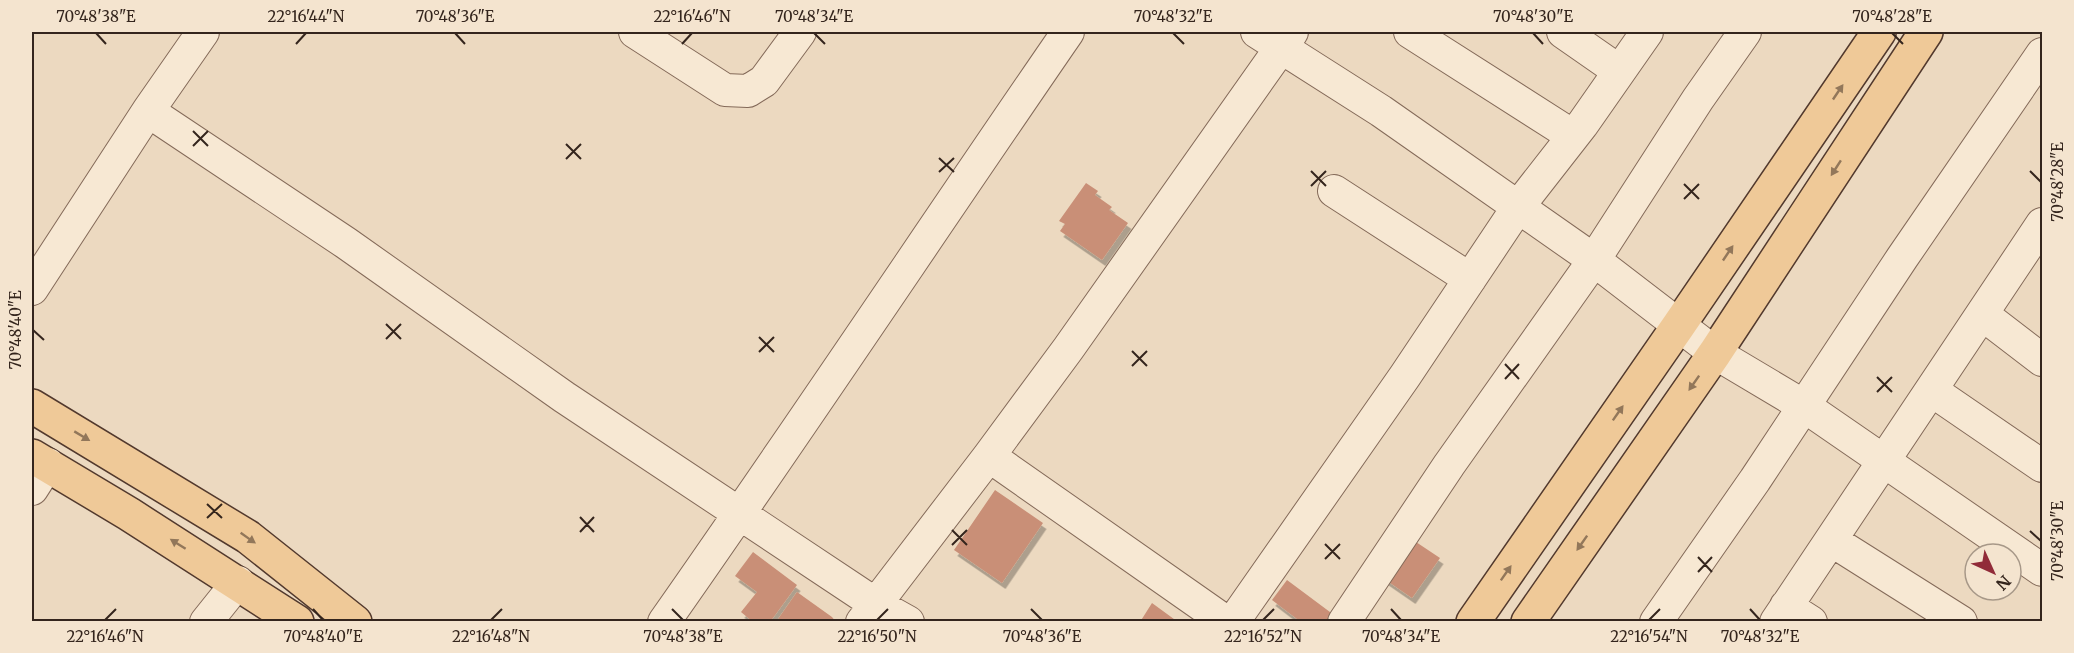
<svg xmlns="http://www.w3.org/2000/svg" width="2074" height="653" font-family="Merriweather,serif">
<defs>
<filter id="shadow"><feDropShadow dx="3.5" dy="6" stdDeviation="0" flood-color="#0004"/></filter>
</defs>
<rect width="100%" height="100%" fill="#ecd9c0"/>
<!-- building -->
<path fill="#c98f77" filter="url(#shadow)" d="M1086,183L1098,191L1095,195L1112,207L1109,210L1128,223L1102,260L1060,231L1065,224L1059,221Z
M995,490L1043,523L1002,583L954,550Z
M1410,538L1440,558L1412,598L1383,578Z
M753,552L797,585L770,622H753L741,612L757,592L735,576Z
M1287,580L1338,618L1336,622H1301L1272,600Z
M797,592L832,617L836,622H776Z
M1152,603L1178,622H1140Z"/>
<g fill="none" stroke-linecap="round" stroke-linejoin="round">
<!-- minor casing -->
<g stroke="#846a59" stroke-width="34">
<path id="minor" d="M635,32L725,90L748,91L764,81L800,32
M1257,32L1381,111L1594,260L1715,353L1804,406L2042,570
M1410,32L1573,136
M1563,32L1619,71
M148,111L346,243L564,397L874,603L908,622
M1334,191L1470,279
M32,289L148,111L203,32
M1982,314L2042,360
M1931,390L2042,466
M989,456L1226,622
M32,489L48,464
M1831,540L1961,622
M1786,606L1811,622
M206,622L238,582
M664,622C801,427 933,228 1068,32
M862,622L989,456L1068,349L1292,32
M1233,622L1405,376L1518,207L1582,125L1647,32
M1344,622L1449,465L1594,260L1698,99L1745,32
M1656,622L1755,480L1902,258L2042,54
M1776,622L2042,224"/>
</g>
<!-- major casing -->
<g stroke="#52392d" stroke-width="36">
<path id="major" d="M32,406L248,537L355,622
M32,456L129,514L297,622
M1473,622L1679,325L1879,32
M1528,622L1715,353L1926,32"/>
</g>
<!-- minor -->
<use href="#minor" stroke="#f7e8d3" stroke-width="32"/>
<!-- major -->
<use href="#major" stroke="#efc998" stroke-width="33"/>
</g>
<!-- one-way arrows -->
<defs><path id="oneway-solid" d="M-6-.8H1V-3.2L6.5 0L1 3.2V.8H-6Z" transform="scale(1.5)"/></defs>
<g fill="#92775a">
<use href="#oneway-solid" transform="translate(1838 92) rotate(-56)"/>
<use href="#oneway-solid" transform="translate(1836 168) rotate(123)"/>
<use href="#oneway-solid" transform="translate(1728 253) rotate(-56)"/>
<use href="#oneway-solid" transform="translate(1694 383) rotate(125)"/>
<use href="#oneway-solid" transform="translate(1618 413) rotate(-55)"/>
<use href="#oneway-solid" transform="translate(82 436) rotate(31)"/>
<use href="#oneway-solid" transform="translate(248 538) rotate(35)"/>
<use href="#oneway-solid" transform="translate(1582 543) rotate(125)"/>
<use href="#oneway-solid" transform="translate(178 544) rotate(-148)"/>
<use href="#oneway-solid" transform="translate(1506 573) rotate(-55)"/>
</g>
<!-- ticks -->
<path fill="none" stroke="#34251d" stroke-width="2" d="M96,33L106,44M455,33L465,44M814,33L825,44M1173,33L1184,44M1533,33L1543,44M1892,33L1903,44M296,44L306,33M682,44L692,33M193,131L208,146M566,144L581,159M193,146L208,131M939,158L954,172M566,159L581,144M1311,171L1326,186M2030,171L2041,182M939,172L954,158M1684,184L1699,199M1311,186L1326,171M1684,199L1699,184M386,324L401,339M33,330L44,340M759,337L774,352M386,339L401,324M1132,351L1147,366M759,352L774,337M1505,364L1519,379M1132,366L1147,351M1877,377L1892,392M1505,379L1519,364M1877,392L1892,377M207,504L222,518M580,517L594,532M207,518L222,504M952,530L967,545M2030,531L2041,541M580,532L594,517M1325,544L1340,559M952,545L967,530M1698,557L1712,572M1325,559L1340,544M1698,572L1712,557M313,609L323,620M672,609L683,620M1031,609L1042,620M1391,609L1401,620M1750,609L1760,620M105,620L116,609M491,620L502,609M877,620L888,609M1263,620L1274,609M1649,620L1660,609"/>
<!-- border -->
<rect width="2074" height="653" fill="none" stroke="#f4e4cf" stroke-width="66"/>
<!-- north arrow -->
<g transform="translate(1993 572) rotate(135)"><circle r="28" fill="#f4e4cf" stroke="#a79888" stroke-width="1.5"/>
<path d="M0-4.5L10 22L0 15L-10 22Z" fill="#912b39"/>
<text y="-9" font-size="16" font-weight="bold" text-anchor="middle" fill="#34251d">N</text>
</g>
<rect x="33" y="33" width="2008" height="587" fill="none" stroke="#34251d" stroke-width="2"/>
<g font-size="15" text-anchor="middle" fill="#34251d">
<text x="96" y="22">70°48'38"E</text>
<text x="306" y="22">22°16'44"N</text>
<text x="455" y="22">70°48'36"E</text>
<text x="692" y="22">22°16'46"N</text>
<text x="814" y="22">70°48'34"E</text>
<text x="1173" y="22">70°48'32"E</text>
<text x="1533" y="22">70°48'30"E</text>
<text x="1892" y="22">70°48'28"E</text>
<text transform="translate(2058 182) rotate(-90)" y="5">70°48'28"E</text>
<text transform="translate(16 330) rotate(-90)" y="5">70°48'40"E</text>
<text transform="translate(2058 541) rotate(-90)" y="5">70°48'30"E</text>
<text x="105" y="642">22°16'46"N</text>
<text x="323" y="642">70°48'40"E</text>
<text x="491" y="642">22°16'48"N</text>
<text x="683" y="642">70°48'38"E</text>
<text x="877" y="642">22°16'50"N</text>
<text x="1042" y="642">70°48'36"E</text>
<text x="1263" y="642">22°16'52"N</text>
<text x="1401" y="642">70°48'34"E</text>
<text x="1649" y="642">22°16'54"N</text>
<text x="1760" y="642">70°48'32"E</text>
</g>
</svg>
